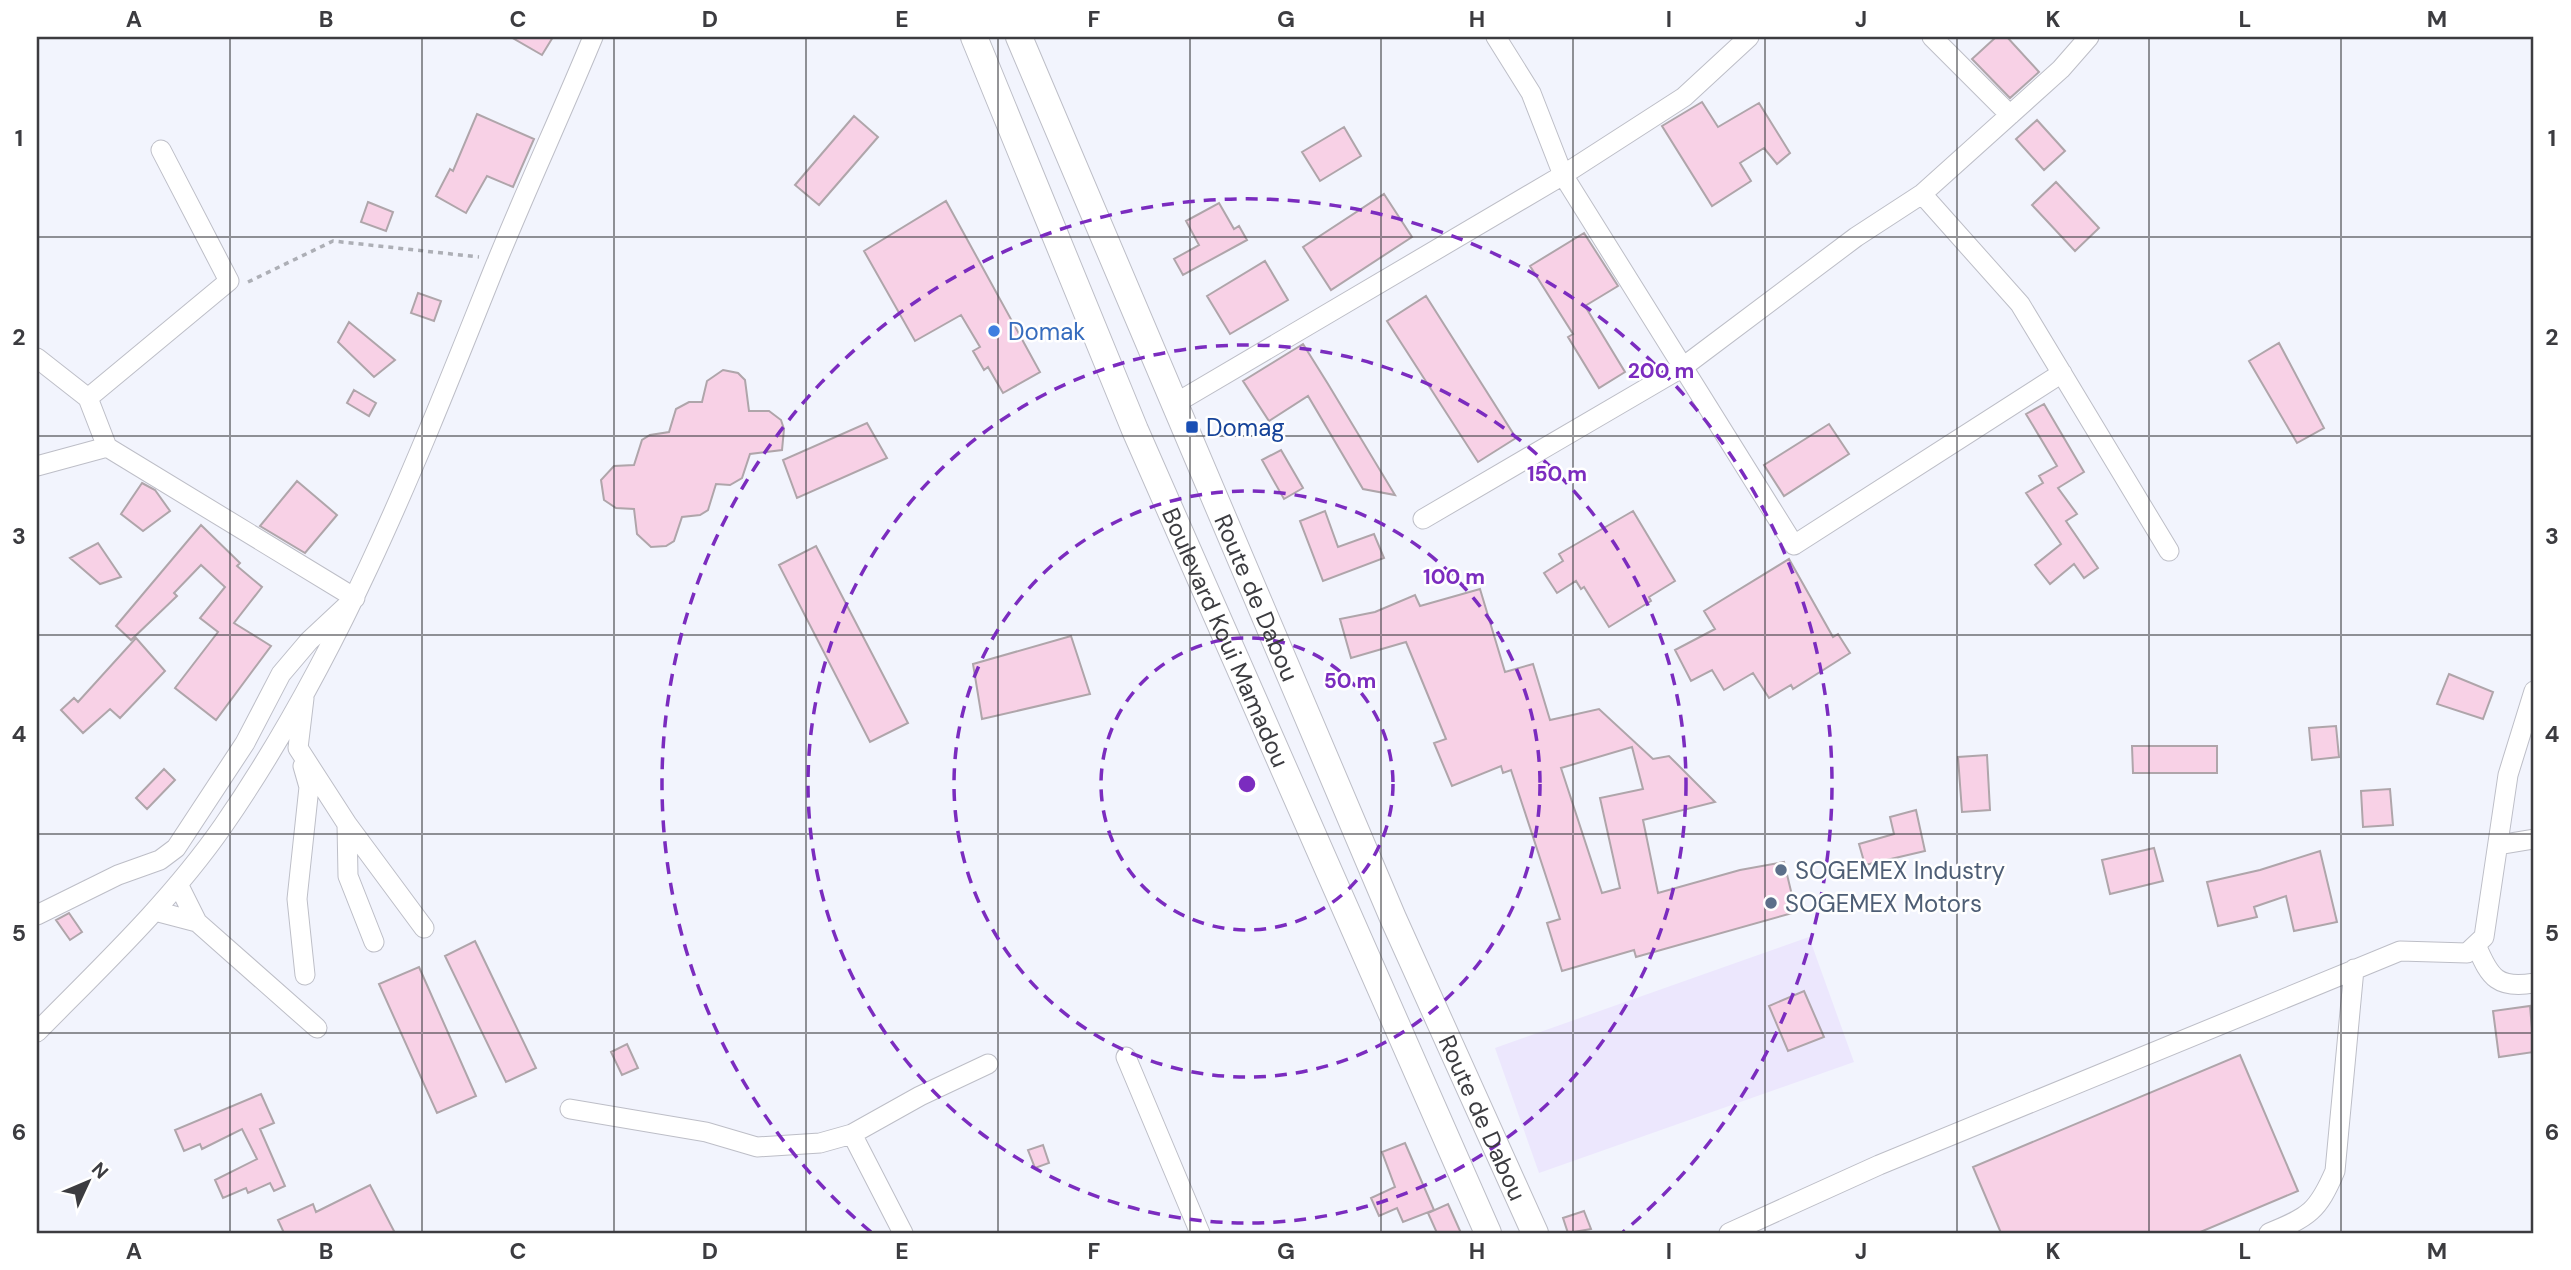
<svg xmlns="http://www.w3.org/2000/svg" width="2571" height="1270" font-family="'DM Sans',sans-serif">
<rect width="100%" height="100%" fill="#f2f4fd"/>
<!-- industrial -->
<path fill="#ece7fd" d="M1809,937L1854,1062L1539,1173L1495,1048Z"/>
<!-- building -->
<path fill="#f8d1e6" stroke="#afa5aa" stroke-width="2" fill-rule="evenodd" d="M511,37H553L542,55Z
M1996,37H2007L2039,72L2010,98L1972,59Z
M1702,102L1718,127L1759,103L1790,153L1777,164L1764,148L1740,163L1751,181L1712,206L1662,126Z
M477,114L534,139L513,187L487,176L466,213L436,196L450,169L453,171Z
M854,116L878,137L819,205L795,185Z
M2037,120L2065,151L2044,170L2016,139Z
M1344,127L1361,156L1320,181L1302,152Z
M2056,182L2099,228L2075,251L2032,205Z
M1384,194L1412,237L1331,290L1303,247Z
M946,201L1040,372L1003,393L988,367L984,370L973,351L980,347L961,315L915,341L864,251Z
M368,202L393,212L386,231L361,222Z
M1219,203L1234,229L1239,226L1247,240L1183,275L1174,259L1199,245L1186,221Z
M1584,233L1618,286L1585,306L1625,372L1599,388L1568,337L1573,334L1530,266Z
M1265,261L1288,300L1230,334L1207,296Z
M418,293L441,301L434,321L411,313Z
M1426,296L1516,438L1478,462L1387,321Z
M349,322L395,360L374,377L338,342Z
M2279,343L2324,428L2297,443L2249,361Z
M1303,344L1328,384L1395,495L1363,489L1308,396L1269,421L1243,381Z
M723,370L738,373L745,380L749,411H769L781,420L784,429L782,450L750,454L742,478L730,485L716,484L708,510L700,515L682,517L674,541L666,546L651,547L637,534L634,509L616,508L604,500L601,480L614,466L634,465L642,440L650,435L669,432L676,409L689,402H702L707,381Z
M354,390L376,403L369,416L347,403Z
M2044,404L2084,472L2058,488L2077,514L2066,521L2098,568L2084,578L2074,564L2050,584L2035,565L2061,544L2026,493L2043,483L2039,476L2057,466L2026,414Z
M867,423L887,458L797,498L783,460Z
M1829,424L1849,454L1784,496L1764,465Z
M1281,450L1303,488L1284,499L1262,460Z
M297,481L337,515L305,553L260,526Z
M142,483L155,490L170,511L143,531L121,514Z
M1325,511L1338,547L1374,534L1384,558L1323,581L1300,521Z
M1633,511L1675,581L1649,597L1651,601L1609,627L1584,587L1581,589L1576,581L1557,593L1544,573L1563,561L1559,554Z
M201,525L240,563L237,566L262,587L234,623L271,646L216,720L175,688L218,632L200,618L225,587L201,565L174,593L177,596L131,640L116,626Z
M98,543L121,577L100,584L70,558Z
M816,546L908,723L870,742L779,565Z
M1789,559L1833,637L1838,634L1850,653L1793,689L1791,685L1769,698L1753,673L1724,690L1712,670L1691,681L1675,650L1715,629L1704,611Z
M1480,589L1505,672L1533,664L1550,720L1599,709L1653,759L1669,756L1715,802L1643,820L1658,893L1740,870L1784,862L1796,912L1636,957L1634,950L1562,971L1547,923L1560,919L1511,770L1503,773L1501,766L1452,786L1434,743L1446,739L1406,642L1351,658L1340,619L1375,612L1415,595L1420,606ZM1632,747L1643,789L1600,798L1620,888L1602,893L1561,768Z
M1071,636L1090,694L982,719L973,664Z
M136,638L165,671L120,718L110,709L83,733L61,710L74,698L78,702Z
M2449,674L2493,692L2483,719L2437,704Z
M2336,726L2339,757L2312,760L2309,728Z
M2132,746H2217V773H2133Z
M1987,755L1990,810L1962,812L1958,757Z
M164,769L175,780L147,809L136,798Z
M2390,789L2393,825L2363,827L2361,791Z
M1916,810L1925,851L1865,865L1859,844L1894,834L1890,817Z
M2154,848L2163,881L2110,894L2102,860Z
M2320,851L2337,922L2294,931L2286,896L2254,907L2257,917L2218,926L2207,882L2260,870Z
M69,913L82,932L70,940L56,920Z
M475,941L536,1068L506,1082L445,956Z
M419,967L476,1096L437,1113L379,984Z
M1804,991L1824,1037L1788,1051L1769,1006Z
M2530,1006L2534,1052L2499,1057L2493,1011Z
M627,1044L638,1068L622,1075L611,1052Z
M2240,1055L2298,1191L2198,1233H2001L1973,1167Z
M261,1094L274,1123L260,1129L285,1186L274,1191L270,1183L248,1193L246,1188L223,1198L215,1180L257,1159L242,1129L202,1149L200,1144L184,1151L175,1130Z
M1405,1143L1434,1210L1403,1222L1397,1208L1379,1216L1371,1198L1395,1187L1382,1152Z
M1043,1145L1049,1163L1035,1168L1028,1150Z
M370,1185L395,1233H284L278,1220L313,1204L316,1212Z
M1448,1204L1461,1233H1437L1428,1213Z
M1584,1211L1591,1229L1568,1233L1563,1218Z"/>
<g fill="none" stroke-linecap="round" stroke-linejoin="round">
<!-- minor casing -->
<g stroke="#bdbec7" stroke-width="21">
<path id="minor" d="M1496,37L1531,93L1563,175L1794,545L2062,373
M1932,37L2010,115
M1922,194L2020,304L2169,551
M37,358L88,398
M1176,403L1563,175L1684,97L1749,37
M107,447L88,398L229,281L161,150
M37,466L107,447L355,598L309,641L281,674L245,743L176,848L160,860L118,875L37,915
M1423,519L1683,367L1856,237L1922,194L2061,69L2089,37
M304,698L298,748L347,824L424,928
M303,766L309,787L297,899L305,975
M347,824L348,876L374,942
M2498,845L2534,839
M178,884L197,922L317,1028
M155,911L197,922
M2477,947C2490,978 2498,989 2534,983
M37,1032C102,966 170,902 223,826C340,657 415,466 491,276C523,196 560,117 593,37
M1126,1057L1200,1233
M570,1109L706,1132L757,1147L820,1143L852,1134L903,1233
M852,1134L920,1096L988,1064
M1729,1233L1879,1165L2400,951L2467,953L2484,937L2508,775L2534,691
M2269,1233C2309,1217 2318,1211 2335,1171L2354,969"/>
</g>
<!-- major casing -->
<g stroke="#bdbec7" stroke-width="28">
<g id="major">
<path id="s1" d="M974,37L1135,430L1488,1233"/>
<path id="s2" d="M1019,37L1393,918L1535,1233"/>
</g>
</g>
<!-- path -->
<path stroke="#adafb6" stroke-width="3.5" stroke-dasharray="5 5" stroke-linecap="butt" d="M248,282L333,241L479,257"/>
<!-- minor -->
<use href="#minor" stroke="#fff" stroke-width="19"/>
<!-- major -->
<use href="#major" stroke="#fff" stroke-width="26"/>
</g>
<!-- grid -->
<path fill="none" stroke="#3c3c40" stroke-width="2" stroke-opacity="0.55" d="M230,37V1233M422,37V1233M614,37V1233M806,37V1233M998,37V1233M1190,37V1233M1381,37V1233M1573,37V1233M1765,37V1233M1957,37V1233M2149,37V1233M2341,37V1233M37,237H2534M37,436H2534M37,635H2534M37,834H2534M37,1033H2534"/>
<!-- distance rings -->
<g fill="none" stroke="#7b2cbf" stroke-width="3.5" stroke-dasharray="12 9">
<circle cx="1247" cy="784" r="146"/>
<circle cx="1247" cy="784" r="293"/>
<circle cx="1247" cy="784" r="439"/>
<path d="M871 1232A585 585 0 1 1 1623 1232"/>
</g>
<!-- markers -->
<circle fill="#3f7fe0" stroke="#fff" stroke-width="2.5" cx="994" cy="331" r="7"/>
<rect fill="#1a4fb4" stroke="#fff" stroke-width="2.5" x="1185" y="420" width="14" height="14" rx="3.5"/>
<g fill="#5c6f8a" stroke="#fff" stroke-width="2.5">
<circle cx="1781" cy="870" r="7"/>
<circle cx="1771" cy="903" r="7"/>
</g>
<g text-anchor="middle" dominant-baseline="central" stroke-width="5" stroke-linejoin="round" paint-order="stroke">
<!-- shop labels -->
<g font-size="24" fill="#366cbe" stroke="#fff" text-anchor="start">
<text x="1008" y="331">Domak</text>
</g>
<!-- transit labels -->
<g font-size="24" fill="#164399" stroke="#fff" text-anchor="start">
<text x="1206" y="427">Domag</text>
</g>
<!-- street labels -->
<g font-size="24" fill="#3c3c40" stroke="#fff">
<text stroke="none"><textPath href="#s2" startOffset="609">Route de Dabou</textPath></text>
<text stroke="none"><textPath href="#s1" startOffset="651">Boulevard Koui Mamadou</textPath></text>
<text stroke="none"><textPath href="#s2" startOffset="1176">Route de Dabou</textPath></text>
</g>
<!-- service labels -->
<g font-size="24" fill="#4e5e75" stroke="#fff" text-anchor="start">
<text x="1795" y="870">SOGEMEX Industry</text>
<text x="1785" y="903">SOGEMEX Motors</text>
</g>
</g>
<circle cx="1247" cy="784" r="10" fill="#7b2cbf" stroke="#fff" stroke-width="3.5"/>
<g font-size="21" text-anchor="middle" font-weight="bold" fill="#7b2cbf" stroke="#fff" stroke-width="5" stroke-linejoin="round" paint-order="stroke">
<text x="1661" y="378">200 m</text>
<text x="1557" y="481">150 m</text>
<text x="1454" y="584">100 m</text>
<text x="1350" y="688">50 m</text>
</g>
<!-- border -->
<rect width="2571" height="1270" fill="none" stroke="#ffffff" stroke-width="77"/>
<!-- north arrow -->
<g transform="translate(88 1182) rotate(46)" stroke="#ffffff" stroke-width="5" paint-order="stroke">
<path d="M0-5L12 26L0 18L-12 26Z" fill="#3c3c40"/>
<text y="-10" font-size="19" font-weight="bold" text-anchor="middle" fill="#3c3c40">N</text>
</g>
<rect x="38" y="38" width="2494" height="1194" fill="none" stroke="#3c3c40" stroke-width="2.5"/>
<g font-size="23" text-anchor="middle" font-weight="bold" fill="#3c3c40">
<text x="134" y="27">A</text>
<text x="326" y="27">B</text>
<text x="518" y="27">C</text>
<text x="710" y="27">D</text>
<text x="902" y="27">E</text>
<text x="1094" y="27">F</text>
<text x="1286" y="27">G</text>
<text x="1477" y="27">H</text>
<text x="1669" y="27">I</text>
<text x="1861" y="27">J</text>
<text x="2053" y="27">K</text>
<text x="2245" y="27">L</text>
<text x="2437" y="27">M</text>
<text x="19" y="146">1</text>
<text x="2552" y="146">1</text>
<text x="19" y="345">2</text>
<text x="2552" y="345">2</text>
<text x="19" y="544">3</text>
<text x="2552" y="544">3</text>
<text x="19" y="742">4</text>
<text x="2552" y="742">4</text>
<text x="19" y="941">5</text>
<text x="2552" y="941">5</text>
<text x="19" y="1140">6</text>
<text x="2552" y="1140">6</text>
<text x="134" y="1259">A</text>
<text x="326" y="1259">B</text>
<text x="518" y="1259">C</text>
<text x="710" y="1259">D</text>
<text x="902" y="1259">E</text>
<text x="1094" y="1259">F</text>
<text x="1286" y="1259">G</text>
<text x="1477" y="1259">H</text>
<text x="1669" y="1259">I</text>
<text x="1861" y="1259">J</text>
<text x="2053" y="1259">K</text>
<text x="2245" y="1259">L</text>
<text x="2437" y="1259">M</text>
</g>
</svg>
